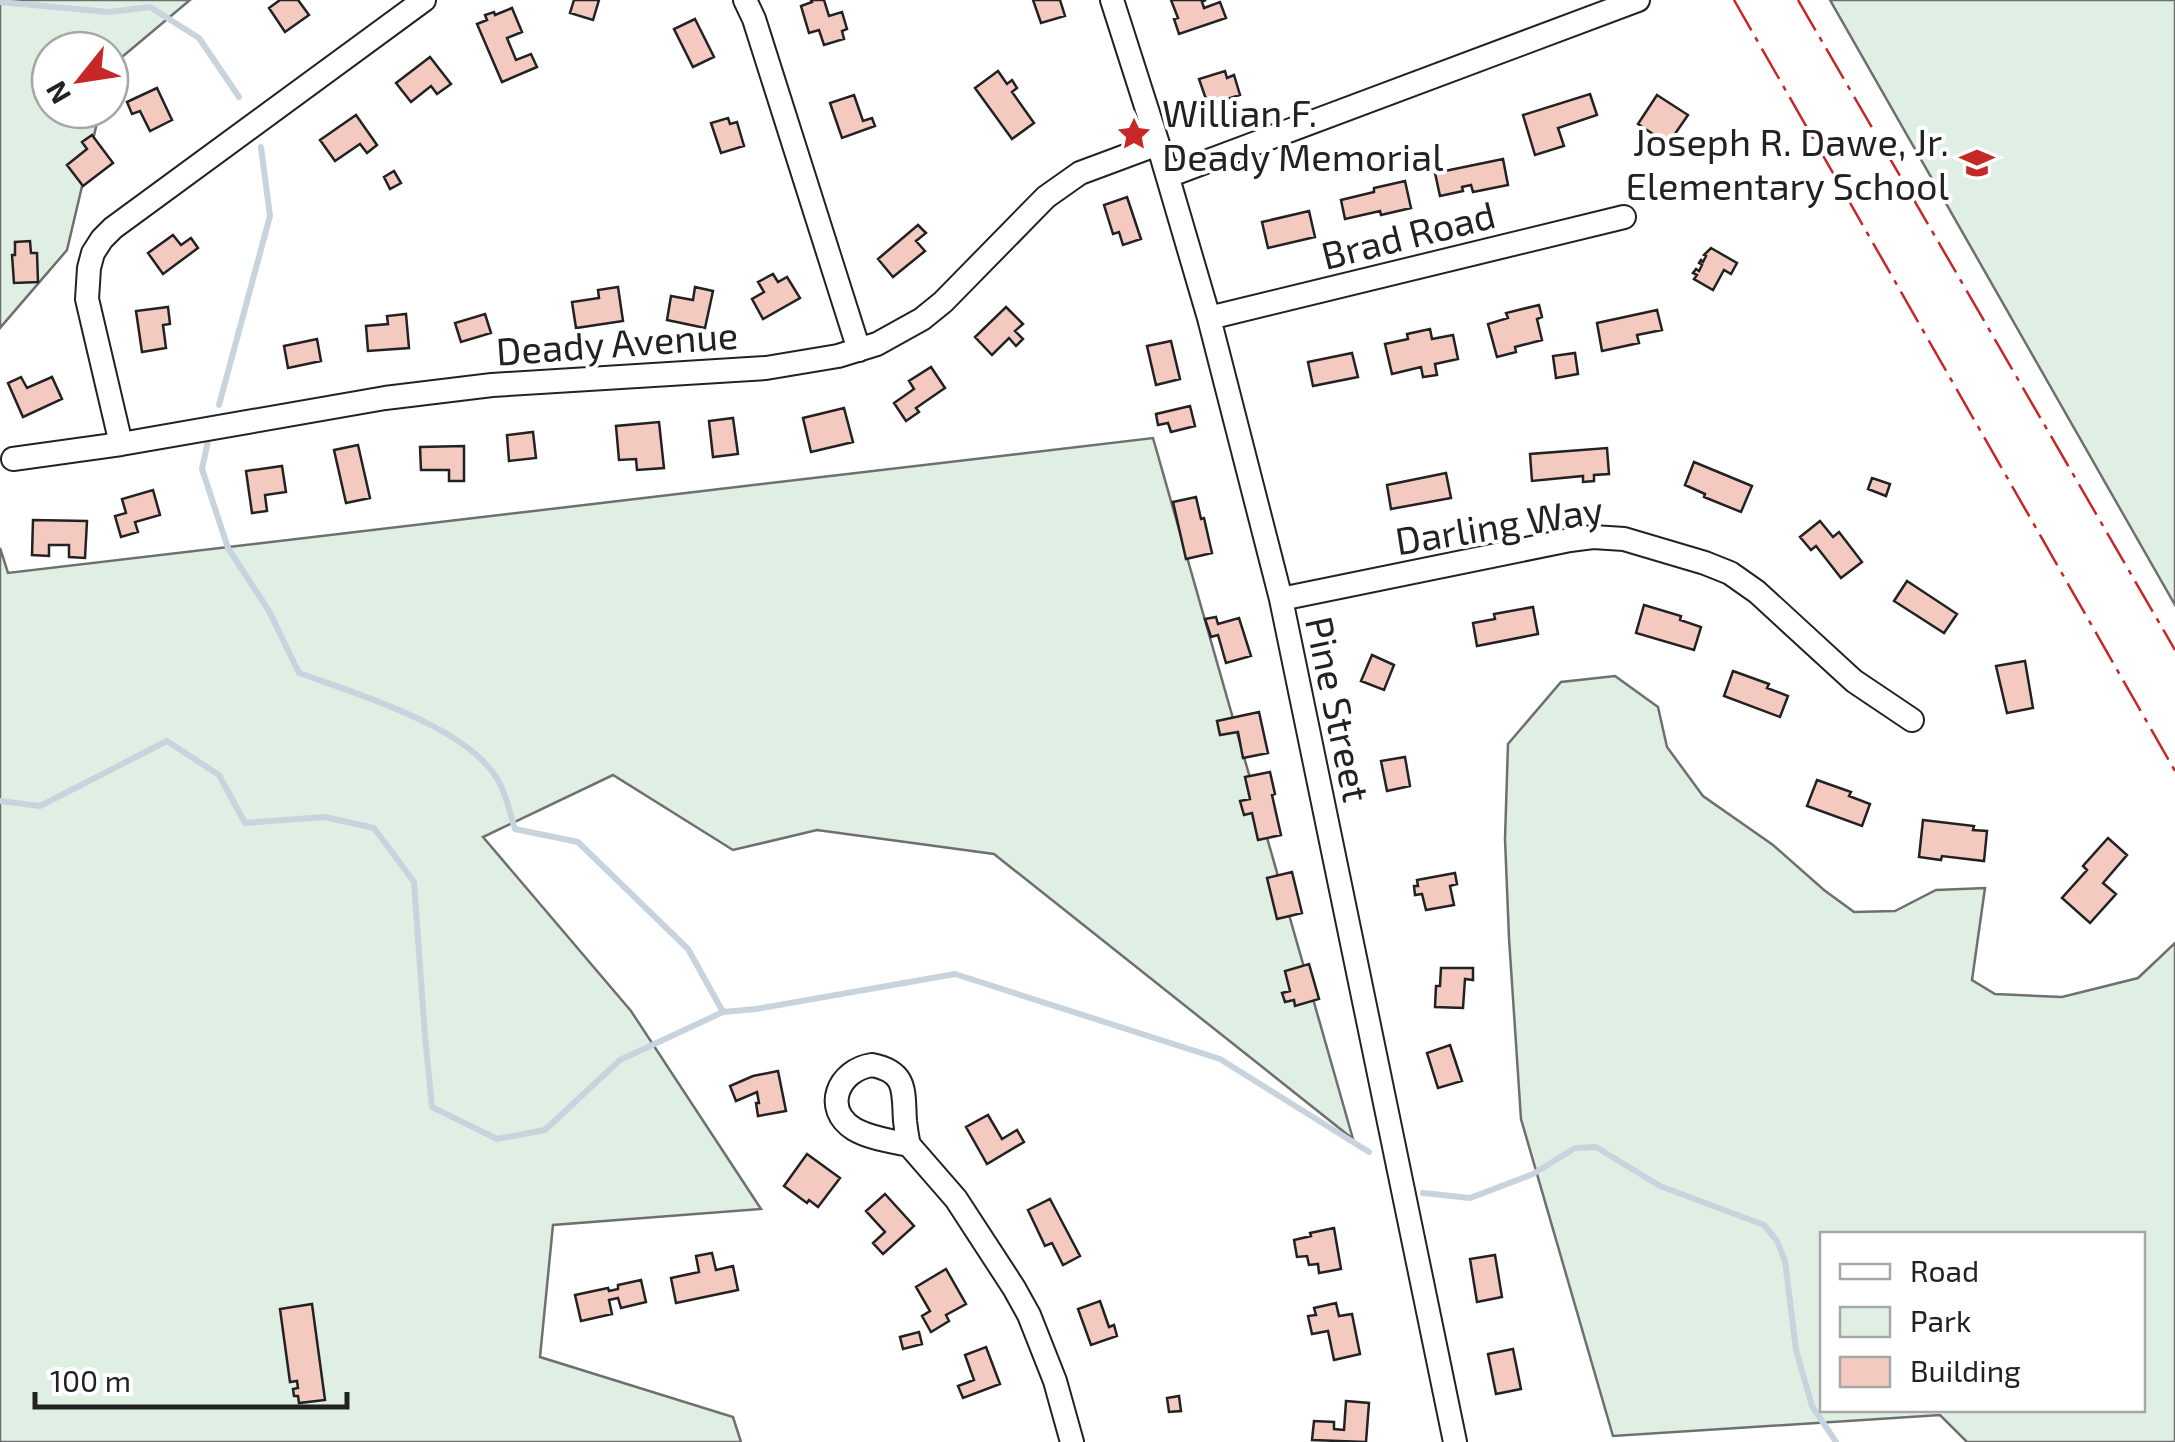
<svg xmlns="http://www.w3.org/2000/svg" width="2175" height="1442" font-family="'Exo 2',sans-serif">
<rect width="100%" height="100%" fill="#fff"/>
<!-- green -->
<path fill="#e0efe3" stroke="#6f6f6f" stroke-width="2.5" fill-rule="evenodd" d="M0,0H190L110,67V50H50V110H100L67,250L0,328Z
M1830,0H2175V605Z
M1153,438L1353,1139L994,854L817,830L733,850L613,775L483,837L631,1011L761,1209L553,1225L540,1357L733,1417L741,1442H0V548L8,573Z
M1615,676L1658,707L1667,747L1703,796L1773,845L1824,890L1854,912L1895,911L1936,890L1985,888L1972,980L1995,994L2062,997L2138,978L2175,943V1442H1967L1940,1415L1613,1436L1521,1119L1509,938L1505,839L1508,744L1561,682ZM1822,1234H2142V1410H1822Z"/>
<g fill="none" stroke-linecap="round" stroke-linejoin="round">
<!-- stream -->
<path stroke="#c7d3dd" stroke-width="6" d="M0,2L109,12L150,7L199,38L239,97
M219,405L270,216L261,147
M208,441L202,469L228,548L269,611L299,673C355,693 473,728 500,784C507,797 510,814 515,829L578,842L688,949L723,1012
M0,801L40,806L167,741L219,775L245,823L325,817L374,828L414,882L425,1036L432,1107L497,1139L545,1130L620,1060L723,1012L756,1009L955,974L1220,1059L1369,1152
M1423,1193L1470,1198L1533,1174L1575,1148L1596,1147L1660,1186L1764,1225L1777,1241L1785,1261L1796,1350L1812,1406L1836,1442"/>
</g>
<!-- building -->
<path fill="#f3c9c0" stroke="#222" stroke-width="2.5" d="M280,0H298L309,15L285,32L269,8Z
M574,0H599L593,20L570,13Z
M811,0H824L829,16L842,12L847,29L842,31L844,39L824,45L819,30L809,33L801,6L812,2Z
M1033,0H1060L1065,16L1041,23Z
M1171,0H1206L1202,2L1204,8L1220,2L1226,18L1179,34L1174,19L1178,18Z
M512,8L522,32L507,38L516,60L531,54L537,67L502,82L477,24L487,20L485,15L494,12L495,15Z
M695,19L714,57L693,67L674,29Z
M430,57L451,84L437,94L431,86L411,102L396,83Z
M998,71L1007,84L1012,80L1017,88L1012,92L1034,123L1012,139L975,88Z
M1225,71L1227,78L1234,75L1240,95L1208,105L1199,79Z
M157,88L172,120L150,131L140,111L132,114L127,102Z
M1590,94L1597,115L1558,128L1564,146L1535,155L1523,115Z
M854,95L863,121L872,118L875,126L842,138L830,103Z
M1657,95L1688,115L1668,144L1638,124Z
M356,115L377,145L367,153L360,144L335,161L320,140Z
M728,118L730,124L737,122L744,146L721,153L711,123Z
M92,135L113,163L83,186L67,165L87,149L82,142Z
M1503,159L1508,185L1473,192L1471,185L1462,187L1463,191L1440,196L1435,173Z
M394,171L401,183L390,189L384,177Z
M1405,181L1411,208L1381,215L1380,211L1345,219L1341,200L1374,192V188Z
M1127,197L1141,239L1123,245L1119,232L1113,234L1104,205Z
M1309,211L1315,237L1268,248L1262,222Z
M918,225L926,233L916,241L925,251L893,277L878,259Z
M173,235L181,245L191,238L198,248L163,274L148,253Z
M30,241L31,253H37L38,282L14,283L12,255H15V242Z
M1711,248L1737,263L1731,274L1724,270L1713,290L1694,279L1697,275L1693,273L1696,269L1699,271L1702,265L1699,263L1701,260L1703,262L1706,256L1704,255Z
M773,274L778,282L787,277L800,298L763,319L752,299L764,292L758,282Z
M618,287L623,321L576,328L572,302L599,298L598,290Z
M695,287L713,291L705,328L667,320L671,296L693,300Z
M1539,305L1542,317L1537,319L1542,340L1515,347L1516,352L1497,357L1488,324L1508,318L1506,313Z
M168,307L170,324L163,325L166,348L142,352L136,311Z
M1006,307L1023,324L1015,331L1023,339L1016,346L1009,338L992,355L975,337Z
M1657,310L1662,330L1637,335L1639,343L1602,351L1597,323Z
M406,314L409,348L368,351L366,326L388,324L387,316Z
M485,314L491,333L461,342L455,323Z
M1430,329L1432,339L1453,335L1458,359L1435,364L1437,375L1423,377L1421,367L1392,374L1385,344L1408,339L1407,334Z
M317,339L321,361L288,368L284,346Z
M1171,341L1180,379L1156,385L1147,346Z
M1352,353L1358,377L1313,386L1308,362Z
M1575,353L1578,374L1556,378L1553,356Z
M931,367L945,388L916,408L919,412L906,421L894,403L914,389L909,381Z
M21,377L27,388L52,377L62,399L23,417L8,383Z
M1190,406L1195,426L1171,432L1168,423L1158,425L1156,414Z
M844,408L853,442L811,452L803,418Z
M733,418L738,454L713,457L709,421Z
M659,422L664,468L637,470L636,459L619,460L616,426Z
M533,432L536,458L509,461L507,435Z
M358,445L370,498L346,503L334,450Z
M464,446V481H449V470H421L420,447Z
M1607,448L1609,474L1594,475V481L1583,482V476L1532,481L1530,454Z
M1694,462L1752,486L1741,512L1704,497L1705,494L1685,485Z
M282,466L286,492L265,495L267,511L252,513L246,471Z
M1446,473L1451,498L1391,509L1387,485Z
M1872,478L1890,484L1886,496L1868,489Z
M153,490L160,515L135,522L138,532L121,537L115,516L126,513L122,499Z
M1196,497L1201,519L1204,518L1212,553L1186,559L1173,502Z
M33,520L87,521L85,558L69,557V545H49V556L32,555Z
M1820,521L1833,537L1839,532L1862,562L1841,578L1816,546L1811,550L1800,537Z
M1907,581L1957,614L1944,633L1894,601Z
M1644,605L1681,616L1680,620L1701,627L1694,650L1636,633Z
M1533,607L1538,634L1477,646L1473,623L1495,619L1494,614Z
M1216,617L1218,624L1239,618L1251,656L1226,663L1218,635L1211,637L1205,619Z
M1372,655L1394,665L1384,690L1361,681Z
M2025,661L2033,708L2007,713L1996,666Z
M1733,671L1769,684L1767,688L1788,696L1780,717L1724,696Z
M1259,712L1268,753L1243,758L1238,732L1220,735L1217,721Z
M1405,757L1410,786L1387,791L1381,761Z
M1270,772L1275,794L1272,795L1281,835L1258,840L1252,813L1244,815L1240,801L1250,799L1245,777Z
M1817,780L1851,792L1849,796L1870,804L1862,826L1807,806Z
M1923,820L1974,826L1973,830L1987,831L1984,861L1942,856L1941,860L1919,857Z
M2108,838L2127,855L2103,883L2116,894L2090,923L2062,898L2087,870L2083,866Z
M1292,872L1302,913L1277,919L1267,878Z
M1455,873L1457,884L1450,886L1454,905L1426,910L1422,894L1415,895L1414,886H1418L1417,880Z
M1309,964L1319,999L1295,1006L1294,1000L1285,1002L1282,993L1290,991L1285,971Z
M1441,968H1473V980L1465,979L1463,1008L1435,1007L1436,986H1440Z
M1450,1045L1462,1081L1438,1088L1427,1053Z
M778,1071L786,1111L758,1116L756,1103H759L757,1092L736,1101L730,1086L753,1076Z
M988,1115L1002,1139L1017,1130L1024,1142L987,1164L966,1127Z
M807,1154L840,1178L818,1207L809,1200L807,1203L784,1186Z
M885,1194L914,1226L883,1254L873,1243L885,1232L866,1211Z
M1050,1199L1080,1256L1063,1265L1052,1243L1045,1246L1028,1210Z
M1334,1228L1341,1269L1319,1273L1318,1264L1309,1265L1307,1256L1297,1257L1294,1240L1311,1236L1310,1233Z
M712,1253L716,1270L733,1266L738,1290L676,1303L671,1278L699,1272L696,1256Z
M1495,1255L1502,1297L1477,1302L1470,1259Z
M946,1269L966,1304L946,1315L949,1321L931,1332L922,1316L930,1311L916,1287Z
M641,1280L646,1302L621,1308L618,1298L609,1300L612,1314L581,1321L575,1295L608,1288L609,1291L618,1289V1285Z
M1100,1301L1109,1327L1114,1325L1117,1336L1091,1345L1078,1309Z
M1336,1303L1339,1316L1352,1314L1360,1354L1334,1360L1328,1331L1312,1334L1308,1316L1316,1315L1314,1308Z
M312,1304L325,1400L299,1403L298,1396H294L293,1389L298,1388L297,1381L290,1382L280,1309Z
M919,1332L922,1344L903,1349L900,1337Z
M986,1347L1000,1384L963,1398L958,1386L974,1380L965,1355Z
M1513,1349L1521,1389L1496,1394L1488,1354Z
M1179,1396L1181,1411L1169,1412L1167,1398Z
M1346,1401L1369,1403L1366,1442L1312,1440L1314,1421L1334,1422V1429L1344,1430Z"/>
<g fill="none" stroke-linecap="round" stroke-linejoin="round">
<!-- minor casing -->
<g stroke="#222" stroke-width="26">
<path id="minor" d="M745,0L754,19L859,350
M1112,0L1158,144L1209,318L1281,599L1455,1442
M1168,176L1638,0
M1209,318L1624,217
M121,444L87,299L89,268L93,253L102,239L113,228L424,0
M13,459L121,444L385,398L492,385L766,368L838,356L877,344L922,319L943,302L1046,197L1080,173L1158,144
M1281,599L1570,540L1593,537L1624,539L1705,563L1730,573L1757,592L1854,681L1912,720
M872,1065C908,1072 903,1092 905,1121C906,1129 907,1137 909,1145C891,1141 869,1138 854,1129C822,1109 838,1070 872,1065Z
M909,1145L956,1199L1014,1288L1029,1315L1055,1381L1072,1442"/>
</g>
<!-- minor -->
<use href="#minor" stroke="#fff" stroke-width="22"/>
<!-- power -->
<path stroke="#c62828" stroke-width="2.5" stroke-dasharray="35 8 5 8" stroke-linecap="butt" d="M1734,0L2175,771
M1798,0L2175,650"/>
</g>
<!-- icons -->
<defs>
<g id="sight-bare" transform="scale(2.7)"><path d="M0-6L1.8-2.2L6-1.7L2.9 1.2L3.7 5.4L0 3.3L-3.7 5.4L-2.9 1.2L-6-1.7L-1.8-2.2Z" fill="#c62828" stroke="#fff" stroke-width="2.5" paint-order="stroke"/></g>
<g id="school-bare" transform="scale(2.7)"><path d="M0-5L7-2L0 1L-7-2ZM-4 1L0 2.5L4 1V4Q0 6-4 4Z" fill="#c62828" stroke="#fff" stroke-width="2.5" paint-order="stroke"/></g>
</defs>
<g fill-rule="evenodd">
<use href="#sight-bare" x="1134" y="134"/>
<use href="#school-bare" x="1977" y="163"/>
</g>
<g text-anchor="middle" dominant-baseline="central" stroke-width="8" stroke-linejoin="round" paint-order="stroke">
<!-- poi labels -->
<g font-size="38" fill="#222" stroke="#fff" text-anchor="start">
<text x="1162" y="112">Willian F.<tspan x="1162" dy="44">Deady Memorial</tspan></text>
<text x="1949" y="141" text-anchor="end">Joseph R. Dawe, Jr.<tspan x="1949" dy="44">Elementary School</tspan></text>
</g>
<!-- street labels -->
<g font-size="38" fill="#222" stroke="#fff">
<text transform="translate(1408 234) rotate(-14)">Brad Road</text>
<text transform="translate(617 342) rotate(-4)">Deady Avenue</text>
<text transform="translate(1499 524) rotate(-9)">Darling Way</text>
<text transform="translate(1339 709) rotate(78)">Pine Street</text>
</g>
</g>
<!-- legend -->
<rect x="1820" y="1232" width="325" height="180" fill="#ffffff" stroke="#a7a7a7" stroke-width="2.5"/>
<rect x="1840" y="1264" width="50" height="15" fill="#ffffff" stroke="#a7a7a7" stroke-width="2.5"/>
<text x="1910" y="1282" font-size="30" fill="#222222">Road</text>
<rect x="1840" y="1307" width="50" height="30" fill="#e0efe3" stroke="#a7a7a7" stroke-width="2.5"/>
<text x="1910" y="1332" font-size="30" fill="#222222">Park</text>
<rect x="1840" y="1357" width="50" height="30" fill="#f3c9c0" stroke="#a7a7a7" stroke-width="2.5"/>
<text x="1910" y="1382" font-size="30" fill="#222222">Building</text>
<!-- north arrow -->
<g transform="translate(80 80) rotate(240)"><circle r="48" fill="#ffffff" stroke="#a7a7a7" stroke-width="2.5"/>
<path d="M0-8L18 38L0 25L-18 38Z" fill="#c62828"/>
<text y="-15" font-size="28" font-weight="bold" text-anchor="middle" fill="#222222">N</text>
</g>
<!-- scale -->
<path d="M35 1392v15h312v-15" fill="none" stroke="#222222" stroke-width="5"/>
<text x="50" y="1392" font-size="30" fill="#222222" stroke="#ffffff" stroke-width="8" paint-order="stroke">100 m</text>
</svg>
